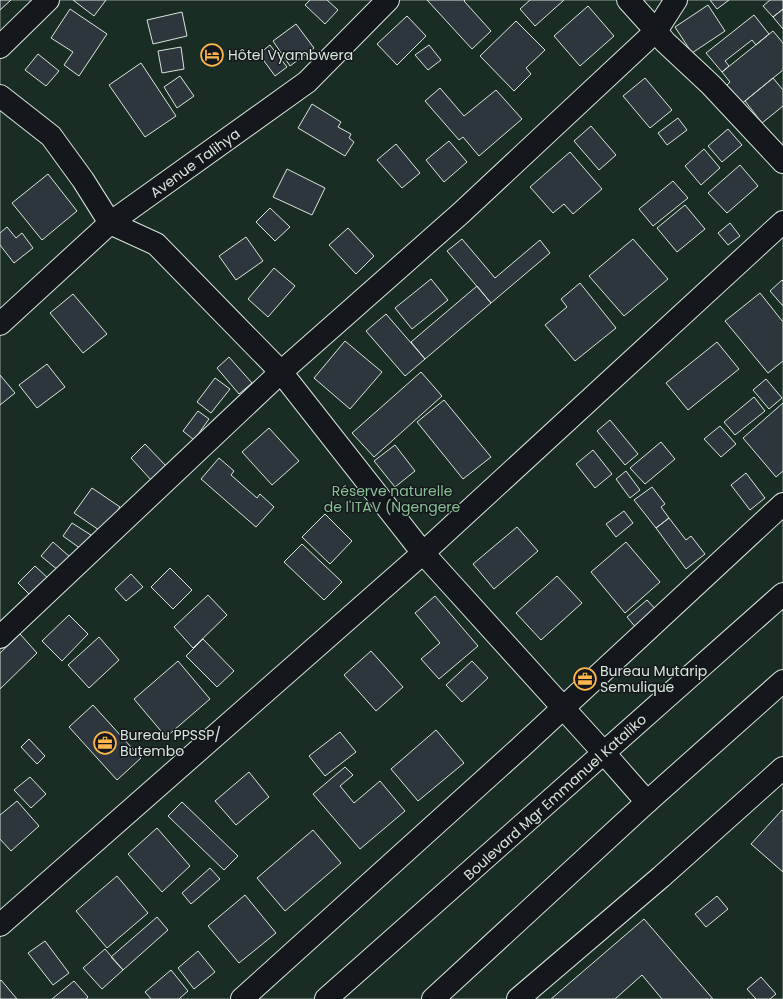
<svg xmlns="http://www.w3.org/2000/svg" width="783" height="999" font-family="Poppins,sans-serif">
<rect width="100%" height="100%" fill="#14181c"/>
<!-- green -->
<path fill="#1a2d24" stroke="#939e99" d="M0,0H783V999H0Z"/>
<!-- building -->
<path fill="#2c363c" stroke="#d8e6dc" d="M0,0H11L0,10Z
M73,0H106L94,16Z
M310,0H327L338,10L325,24L305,5Z
M427,0H465L464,1L491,31L472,49Z
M530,0H564L535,26L520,9Z
M710,0H729L717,9Z
M770,0H783V9L773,17L763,6Z
M708,5L725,31L692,53L675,27Z
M588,6L614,36L580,66L554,36Z
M70,9L107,34L79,76L64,65L73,52L51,38Z
M783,9V29L773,17Z
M182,12L187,36L153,44L147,20Z
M754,15L769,34L756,45L752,40L725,61L729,66L722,72L706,53Z
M407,16L426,36L397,65L377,44Z
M516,21L545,50L526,68L531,74L514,91L480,56Z
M296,24L314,48L290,66L273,41Z
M773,31L783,43V70L740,105L725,87L730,82L722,72Z
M270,45L287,67L275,76L259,54Z
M429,45L441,60L428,70L415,55Z
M181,47L184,69L162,73L158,51Z
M38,54L59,71L46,86L25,70Z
M141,63L176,116L145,137L109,85Z
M180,76L194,96L177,108L164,87Z
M645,78L672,110L650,128L623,96Z
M773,78L783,90V106L762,123L745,101Z
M440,88L464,116L496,90L522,119L479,156L463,137L459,140L425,101Z
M312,104L341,122L338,127L351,134L349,138L354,142L345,156L298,128Z
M678,118L687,130L667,145L658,133Z
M591,126L616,155L599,170L574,141Z
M728,129L742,145L722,162L708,146Z
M449,141L467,162L444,182L426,160Z
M396,144L420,173L402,188L377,160Z
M704,149L720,168L701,185L685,166Z
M570,152L602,189L573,214L564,204L553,213L530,187Z
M740,165L758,186L727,213L708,193Z
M287,169L325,188L312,215L273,197Z
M48,174L77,211L42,240L12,203Z
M673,181L688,198L653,226L639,209Z
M685,205L705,229L677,252L657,228Z
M270,208L290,227L275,241L256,222Z
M730,223L740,236L728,245L718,233Z
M7,227L16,238L22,233L33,248L14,263L0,245V233Z
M348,228L374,256L356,274L329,245Z
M246,237L263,261L236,280L219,256Z
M462,239L495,278L540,240L550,253L491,303L447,251Z
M633,239L668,279L624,316L589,276Z
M274,268L295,286L268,317L248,299Z
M431,279L448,300L412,329L395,308Z
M782,280L783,281V306L770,291Z
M580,283L616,328L575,361L545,325L567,307L561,299Z
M477,286L491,303L425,359L411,342Z
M760,293L783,322V361L768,373L725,321Z
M73,294L107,334L83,353L50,313Z
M386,314L425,359L405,376L366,331Z
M345,341L382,372L350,409L314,378Z
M717,342L739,369L688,410L666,383Z
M229,357L252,383L239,394L217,368Z
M47,364L65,387L37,408L19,385Z
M421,372L442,396L374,457L352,433Z
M0,375L15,393L0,405Z
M215,378L230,389L211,413L197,402Z
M766,379L782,398L769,409L753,390Z
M754,397L765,411L735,435L724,422Z
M444,400L491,457L463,479L417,422Z
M783,403V471L776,477L743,438Z
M198,411L209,419L194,440L183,431Z
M610,420L638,454L625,465L597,431Z
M720,426L736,444L721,457L704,439Z
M269,428L299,461L272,485L242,452Z
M661,442L675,459L645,484L630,468Z
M145,444L167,467L152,481L131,458Z
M395,445L415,471L395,487L374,461Z
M593,450L612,474L595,488L576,464Z
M219,458L234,471L231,475L257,498L260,494L274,507L256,527L201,479Z
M626,471L640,490L630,498L616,479Z
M746,473L765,498L750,510L731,485Z
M652,487L665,504L661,507L669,518L656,528L634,500Z
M92,488L120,507L102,532L74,513Z
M624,511L633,523L616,537L606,524Z
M325,514L352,541L330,564L302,537Z
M669,518L686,540L691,536L705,554L686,569L656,528Z
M72,523L91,535L81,549L63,536Z
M517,527L538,551L494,589L473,564Z
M53,542L70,557L59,571L41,556Z
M626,542L660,582L625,613L591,572Z
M302,544L342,582L324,600L284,562Z
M35,566L50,580L32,597L18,583Z
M170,568L192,590L173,609L151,587Z
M131,574L143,587L126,601L115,589Z
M557,576L582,603L541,640L516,613Z
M208,595L227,615L193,648L174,627Z
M435,596L478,646L439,679L421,659L440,643L415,613Z
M647,600L658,612L637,629L627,617Z
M69,615L88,634L62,661L42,641Z
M20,634L37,653L0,689V653Z
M99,637L119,660L89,688L68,665Z
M203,639L234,671L217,687L186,656Z
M371,651L403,687L376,711L344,675Z
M178,661L210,699L166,737L134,699Z
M472,661L488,678L462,702L446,685Z
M93,705L141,758L117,780L69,727Z
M436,730L464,763L418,801L391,769Z
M340,732L356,752L325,776L309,756Z
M29,739L45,756L37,764L21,747Z
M345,767L353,775L340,786L354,803L380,781L405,811L360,849L313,794Z
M249,772L269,797L236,825L215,801Z
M30,777L46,794L31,808L14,790Z
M17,801L39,826L11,851L0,839V815Z
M182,802L238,856L224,870L168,816Z
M782,810L783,811V872L751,844Z
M157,828L190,866L162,892L128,854Z
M313,830L341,863L285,911L257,878Z
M210,868L220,879L191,904L182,893Z
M117,876L148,913L107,948L76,911Z
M245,895L276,933L239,963L208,926Z
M717,896L728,909L706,927L695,914Z
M157,917L168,930L123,970L111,957Z
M644,919L713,999H662L642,975L615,999H551Z
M45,941L69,973L53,985L28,953Z
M105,949L123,970L102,989L83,968Z
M198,951L215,972L194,989L178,968Z
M171,970L188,991L179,999H151L145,992Z
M761,977L776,994L770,999H756L747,989Z
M1,980L17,999H0V981Z
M74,981L88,997L86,999H52Z"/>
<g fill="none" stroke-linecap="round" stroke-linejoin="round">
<!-- minor casing -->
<g stroke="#d8e6dc" stroke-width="24">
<path id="minor" d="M628,0L656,31L665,42L711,85L783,162
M0,47L48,0
M0,96L51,136L83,180L110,223L156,244L281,372L423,553L604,753L647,802
M0,324L110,223L307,82L388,0
M0,637L281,372L461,213L656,31L676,0
M0,925L423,553L783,222
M242,999L521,747L783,504
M518,999L661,877L783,768"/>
</g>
<!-- tertiary casing -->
<g stroke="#d8e6dc" stroke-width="24">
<path id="tertiary" d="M326,999L783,594
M433,999L647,802L783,681"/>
</g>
<!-- minor -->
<use href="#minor" stroke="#14181c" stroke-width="22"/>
<!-- tertiary -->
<use href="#tertiary" stroke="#14181c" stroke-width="22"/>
</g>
<!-- icons -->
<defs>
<g id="hotel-ring" transform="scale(1.15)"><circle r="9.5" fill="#14181c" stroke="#ffb74d" stroke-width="1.5"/><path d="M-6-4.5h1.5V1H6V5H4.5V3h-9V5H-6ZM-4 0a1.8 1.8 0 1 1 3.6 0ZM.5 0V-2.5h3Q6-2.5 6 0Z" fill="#ffb74d"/></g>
<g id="office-ring" transform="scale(1.15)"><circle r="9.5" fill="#14181c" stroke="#ffb74d" stroke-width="1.5"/><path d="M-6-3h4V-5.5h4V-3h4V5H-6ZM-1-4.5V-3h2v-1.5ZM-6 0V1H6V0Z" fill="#ffb74d"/></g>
</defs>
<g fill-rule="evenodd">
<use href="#hotel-ring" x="212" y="55"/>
<use href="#office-ring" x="585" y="679"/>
<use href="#office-ring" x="105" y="743"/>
</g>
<g text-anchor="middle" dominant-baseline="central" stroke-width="3" stroke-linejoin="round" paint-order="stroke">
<!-- poi labels -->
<g font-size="14" fill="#d8e6dc" stroke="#14181c" text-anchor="start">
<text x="228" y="55">Hôtel Vyambwera</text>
<text x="600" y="671">Bureau Mutarip<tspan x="600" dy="16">Semulique</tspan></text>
<text x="120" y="735">Bureau PPSSP/<tspan x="120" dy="16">Butembo</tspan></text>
</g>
<!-- street labels -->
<g font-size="14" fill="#d8e6dc" stroke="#14181c">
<text transform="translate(195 163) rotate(-36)">Avenue Talihya</text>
<text transform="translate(555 797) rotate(-42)">Boulevard Mgr Emmanuel Kataliko</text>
</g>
<!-- park labels -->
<g font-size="14" fill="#8ac095" stroke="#14181c">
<text x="392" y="491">Réserve naturelle<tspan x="392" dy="16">de l'ITAV (Ngengere</tspan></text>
</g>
</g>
</svg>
